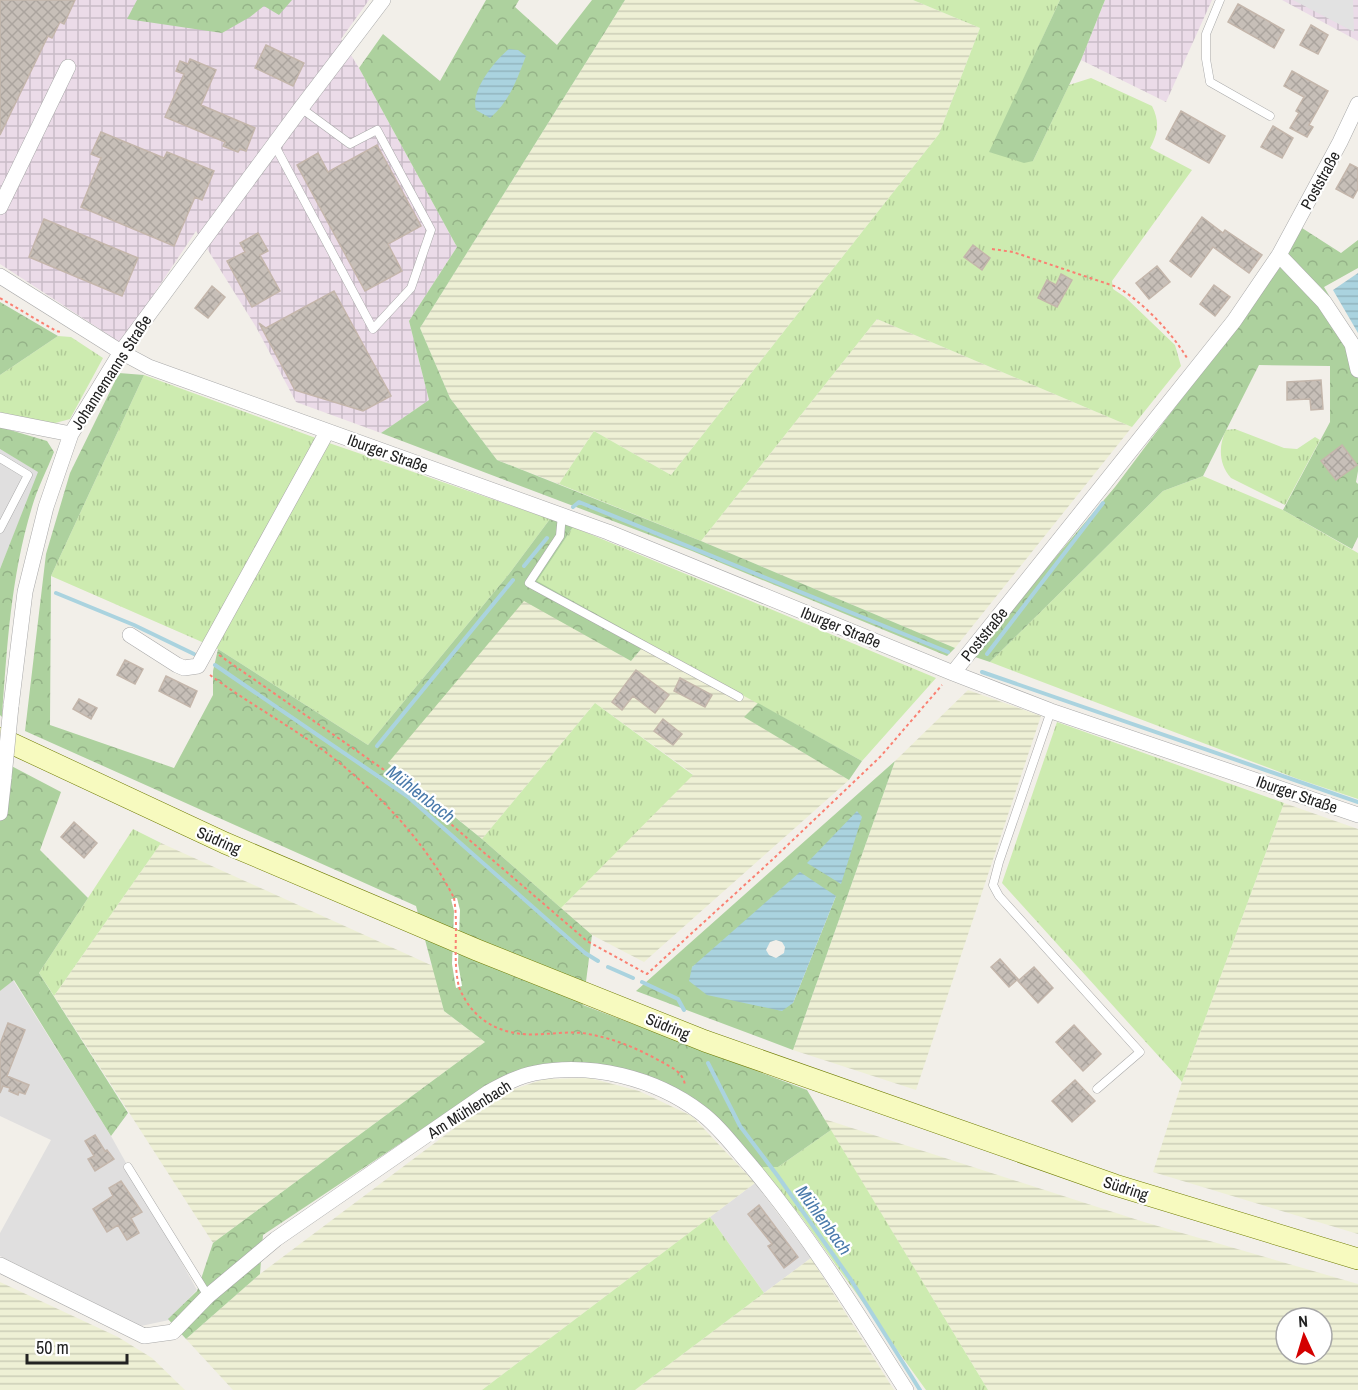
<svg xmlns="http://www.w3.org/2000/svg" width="1358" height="1390" font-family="'Archivo Narrow',sans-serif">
<defs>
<pattern id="industrial-grid" width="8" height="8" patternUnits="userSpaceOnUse" patternTransform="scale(1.5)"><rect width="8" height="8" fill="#ebdbe8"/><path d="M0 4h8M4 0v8" fill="none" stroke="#c9bcc7"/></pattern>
<pattern id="farmland-rules" width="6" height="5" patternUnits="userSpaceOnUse" patternTransform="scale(1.5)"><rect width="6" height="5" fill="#eef0d5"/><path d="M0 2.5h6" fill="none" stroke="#ccceb7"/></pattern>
<pattern id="grass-tufts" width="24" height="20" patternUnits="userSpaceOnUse" patternTransform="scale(1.5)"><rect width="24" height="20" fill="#cdebb0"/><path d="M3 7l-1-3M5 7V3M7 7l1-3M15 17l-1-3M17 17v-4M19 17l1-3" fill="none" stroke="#b0c997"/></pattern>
<pattern id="forest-crowns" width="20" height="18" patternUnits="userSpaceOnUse" patternTransform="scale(1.5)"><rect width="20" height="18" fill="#add19e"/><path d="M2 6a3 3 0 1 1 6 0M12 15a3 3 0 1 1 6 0" fill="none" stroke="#95b388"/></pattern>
<pattern id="water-rules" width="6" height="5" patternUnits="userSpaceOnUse" patternTransform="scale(1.5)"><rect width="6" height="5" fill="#aad3df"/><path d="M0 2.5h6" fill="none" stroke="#92b5bf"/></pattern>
<pattern id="building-cross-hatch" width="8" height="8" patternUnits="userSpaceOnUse" patternTransform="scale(1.5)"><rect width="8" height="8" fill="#c7bfb8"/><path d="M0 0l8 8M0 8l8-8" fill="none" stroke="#aba49e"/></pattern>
</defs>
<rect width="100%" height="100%" fill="#f2efe9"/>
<!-- residential -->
<path fill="#e0dfdf" d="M0,449L39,472L0,569Z
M13,980L111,1136L197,1290L169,1320L141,1326L0,1256V1233L51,1140L0,1116V991Z
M755,1183L811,1258L764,1293L710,1217Z"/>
<!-- industrial -->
<path fill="url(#industrial-grid)" d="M0,0H369L341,39L359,68L457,247L409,321L429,400L381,433L296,402L256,327L196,231L121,343L0,264Z
M1105,0H1212L1166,102L1081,60Z
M1282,0H1358V41Z"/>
<!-- farmland -->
<path fill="url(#farmland-rules)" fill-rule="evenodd" d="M625,0H913L980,28L939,134L671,475L594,431L559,484L497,460L450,398L420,328Z
M877,319L1132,427L955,648L701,541Z
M524,600L631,661L647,642L758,703L745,717L849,780L644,962L592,935L561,908L693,774L595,703L482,839L388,762Z
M968,690L1041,716L916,1090L793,1050L895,761Z
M1284,803L1358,829V1234L1153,1172L1182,1082Z
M161,843L433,966L444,1011L485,1042L213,1243L54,996Z
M590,1078L639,1091L692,1116L755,1183L482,1390H233L186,1339L260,1274L500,1094L544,1079Z
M824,1119L1144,1222L1358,1284V1390H988ZM1286,1318H1322V1354H1286Z
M811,1258L894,1390H635L764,1293Z
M0,1282L118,1337L152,1358L185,1390H0Z"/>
<!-- grass -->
<path fill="url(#grass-tufts)" d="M913,0H1060L990,152L1033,161L1069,85L1091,78L1152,106C1160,122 1158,133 1150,148L1192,170L1112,281L1113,289L1125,297L1175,345L1181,366L1132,427L877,319L701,541L559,484L594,431L671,475L939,134L980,28Z
M58,336L71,337L103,358L70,419L48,425L5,413H0V375Z
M144,375L332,444L550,519L509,574L368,745L218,649L51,576Z
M1235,429L1284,448L1297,449L1315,437L1320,440L1285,505L1231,478C1219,465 1218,446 1226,430Z
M1203,476L1283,510L1358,553V799L1298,779L990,662L1163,491Z
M573,527L936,678L862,761L536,581Z
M595,703L693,775L561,908L482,839Z
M1057,722L1284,803L1182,1082L1002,883Z
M133,829L161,843L54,996L39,973Z
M831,1130L988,1390H926L802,1218L760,1167H778Z
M710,1217L764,1293L635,1390H482Z"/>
<!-- forest -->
<path fill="url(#forest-crowns)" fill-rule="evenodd" d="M137,0H292L279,15L264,6L250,17L222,33L127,19Z
M486,0H519L515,7L557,45L592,0H625L420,328L450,398L497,460L701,541L955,648L947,656L692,551L381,433L429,400L409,321L457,247L359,68L383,34L440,81Z
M1060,0H1105L1081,60L1033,161L1024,163L989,152Z
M1302,228L1341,253L1358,240V268L1324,287L1358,344V471L1356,482L1358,484V537L1352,549L1283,510L1330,422V366L1259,365L1203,476L1163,491L990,662L972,656L1115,487L1281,266Z
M0,302L58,336L0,375Z
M119,373L144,375L51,576L50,725L174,768L213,695V671L218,649L368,745L509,574L550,519L573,527L537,581L647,642L631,661L524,601L388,763L482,839L592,935L583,1005L807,1090L831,1130L778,1167H760L700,1103L592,1064L485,1087L263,1235L260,1274L186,1339L168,1319L197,1291L213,1243L485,1042L444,1011L416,906L25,731L46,554L70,473Z
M0,427L47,441L54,452C47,470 37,489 32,507C11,576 7,646 2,717L0,715V569L38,472L0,449Z
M758,703L862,761L849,780L744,717Z
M0,760L61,792L40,850L88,898L39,973L128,1113L111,1136L14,980L0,991Z
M895,761L793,1050L636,991ZM836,896L793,1003L692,967Z"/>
<!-- parking -->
<path fill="#e2e2e2" d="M1293,0H1353L1354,32Z"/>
<!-- water -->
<path fill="url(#water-rules)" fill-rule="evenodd" d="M509,49L518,50L526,56C517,79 510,101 490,118L476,110C470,91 495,60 509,49Z
M1358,273V333L1333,290Z
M857,811L862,817L841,884L807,863Z
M800,872L836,896L793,1003L782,1011L707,995L689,981L692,967ZM776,940L782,942L785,947L784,953L776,958L769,955L766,950L770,942Z"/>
<!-- pier -->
<path fill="#fff" d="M457,898L460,910L458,963L462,986L456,988L452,964L454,911L451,899Z"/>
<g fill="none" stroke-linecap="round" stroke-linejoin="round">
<!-- stream -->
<path stroke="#aad3df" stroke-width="4" d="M573,507L579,502L948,652
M524,566L547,538
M56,593L134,625L194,654
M987,654L1103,503
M215,665L407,796L585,953L598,961
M982,672L1358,802
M377,746L513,580
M608,967L633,978
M642,982L678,999L684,1010
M708,1063L740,1126L777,1175L851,1280L920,1390"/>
</g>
<!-- building -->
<path fill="url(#building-cross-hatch)" stroke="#c4b6ab" stroke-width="1.5" d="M0,0H75L64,24L60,22L52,38L48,36L0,135Z
M1238,4L1284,30L1274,48L1228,22Z
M1311,25L1328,35L1318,54L1300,45Z
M266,45L304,63L293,86L255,68Z
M190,59L216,70L201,105L255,128L246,151L240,149L238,152L223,146L225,142L165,117L184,74L176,71L180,61L188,64Z
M1292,71L1328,91L1309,125L1313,127L1307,137L1290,128L1299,113L1296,111L1304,97L1284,86Z
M1181,111L1225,136L1209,163L1166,139Z
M1273,126L1293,138L1282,158L1261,147Z
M101,132L164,158L167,152L214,171L202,200L195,197L174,246L81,207L101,158L91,154Z
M377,145L421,226L388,244L402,271L365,291L297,165L318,153L328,172Z
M1350,164L1358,168V189L1353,198L1336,189Z
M1202,217L1223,233L1225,230L1262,255L1249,273L1213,247L1191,277L1170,261Z
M44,219L138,258L122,296L29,257Z
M258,233L268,251L260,255L280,291L252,307L227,261L245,252L240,243Z
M973,245L990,258L982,270L964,257Z
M1157,266L1170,282L1149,299L1136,283Z
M1061,274L1072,280L1057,307L1038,298L1047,280L1056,285Z
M1214,285L1230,297L1215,316L1200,304Z
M212,286L225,297L208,318L195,308Z
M334,291L391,396L363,411L295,390L259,323L266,328Z
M1321,380L1323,409L1311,410L1310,399L1287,400V382Z
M1342,445L1357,465L1336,480L1321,461Z
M125,660L143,669L135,684L117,675Z
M636,670L669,695L655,713L633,696L622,710L612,702Z
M166,676L197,691L190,707L159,691Z
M680,678L712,695L705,707L674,691Z
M79,699L97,708L91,719L73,709Z
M663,719L682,734L673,745L654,731Z
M74,822L97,843L84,858L61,837Z
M1000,959L1018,979L1009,987L991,967Z
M1034,967L1053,988L1038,1003L1018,981Z
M8,1023L25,1030L7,1076L29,1085L25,1094L19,1092L18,1095L9,1091L10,1088L3,1086L0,1093V1044Z
M1074,1025L1101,1054L1083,1071L1056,1042Z
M1075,1080L1095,1101L1072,1122L1052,1101Z
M95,1135L105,1151L107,1150L114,1159L95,1171L88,1159L94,1156L85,1141Z
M121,1181L142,1212L131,1218L139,1233L127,1240L118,1225L107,1232L93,1209L113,1196L109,1188Z
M759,1205L798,1257L784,1268L768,1246L772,1244L748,1214Z"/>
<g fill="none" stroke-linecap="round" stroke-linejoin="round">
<!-- lane casing -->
<g stroke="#a9a9a9" stroke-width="9">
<path id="lane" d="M1220,0L1206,34V59L1210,82L1270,116
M274,144L373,329L411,288L431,230L377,130L350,144L301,108
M0,458L28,475L0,529
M562,515L560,536L529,583L739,697
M1051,711L999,862L993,885L999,896L1140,1052L1097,1089
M128,1167L208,1296"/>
</g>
<!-- street casing -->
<g stroke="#a9a9a9" stroke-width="16">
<path id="street" d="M0,207L68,67
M1279,255L1324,302L1352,344L1358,370
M0,276L121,352L149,367L608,532L953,673L1051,711L1358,815
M0,420L71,434
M130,635L177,665L184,668L198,666L327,432
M953,673L1234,321L1279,255L1340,142L1358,104
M11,706L25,592L46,507L71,434L121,352L301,108L383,0
M0,813L4,777
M0,1265L144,1336L173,1332L208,1296L276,1239L489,1092C504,1084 519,1076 535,1073C591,1062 655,1078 700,1112C719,1126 734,1147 750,1165C809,1235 857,1313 906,1390"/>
</g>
<!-- secondary casing -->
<g stroke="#707d05" stroke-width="22">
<path id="secondary" d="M0,738L225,843L477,950L705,1041L1115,1185L1358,1259"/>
</g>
<!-- path -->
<path stroke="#fa8072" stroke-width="2" stroke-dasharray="3 3" stroke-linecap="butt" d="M992,249L1013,252L1117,287C1143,302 1172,333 1187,358
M0,298L56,331L61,332
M219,655L403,783L587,941L647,974L772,860L881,756L942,685
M210,675C249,704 293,727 332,757C381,795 426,843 454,898
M459,987C470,1015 492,1031 522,1034C541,1036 562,1031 582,1033C610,1037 635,1047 660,1061C671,1067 683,1072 685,1085"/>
<!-- lane -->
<use href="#lane" stroke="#fff" stroke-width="8"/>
<!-- street -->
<use href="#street" stroke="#fff" stroke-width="15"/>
<!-- secondary -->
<use href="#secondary" stroke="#f7fabf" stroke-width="21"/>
<!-- street-bridge casing -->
<g stroke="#a9a9a9" stroke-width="16" stroke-linecap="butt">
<path id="street-bridge" d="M4,777L11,706"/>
</g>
<!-- path-bridge -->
<path stroke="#fa8072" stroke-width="2" stroke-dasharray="3 3" stroke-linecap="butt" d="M454,898C459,928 452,958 459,987"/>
<!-- street-bridge -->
<use href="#street-bridge" stroke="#fff" stroke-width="15"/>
</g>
<g text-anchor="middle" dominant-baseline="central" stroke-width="4.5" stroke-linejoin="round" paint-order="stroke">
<!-- street labels -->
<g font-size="16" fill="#222" stroke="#fff">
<text transform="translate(1320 180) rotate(-61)">Poststraße</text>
<text transform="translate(111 372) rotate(-57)">Johannemanns Straße</text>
<text transform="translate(388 453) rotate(20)">Iburger Straße</text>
<text transform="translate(841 627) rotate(22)">Iburger Straße</text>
<text transform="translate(984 634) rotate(-51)">Poststraße</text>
<text transform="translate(1297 794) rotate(19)">Iburger Straße</text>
<text transform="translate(219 840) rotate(24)">Südring</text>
<text transform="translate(668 1026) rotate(22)">Südring</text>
<text transform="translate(469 1109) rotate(-32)">Am Mühlenbach</text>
<text transform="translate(1126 1188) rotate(18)">Südring</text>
</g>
<!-- water labels -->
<g font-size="18" font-style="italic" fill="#4a7aab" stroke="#fff">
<text transform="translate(421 794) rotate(38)">Mühlenbach</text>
<text transform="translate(824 1220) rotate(54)">Mühlenbach</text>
</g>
</g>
<!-- north arrow -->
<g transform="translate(1304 1336) rotate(356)"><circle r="28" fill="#ffffff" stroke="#a7a7a7" stroke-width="1.5"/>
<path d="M0-4.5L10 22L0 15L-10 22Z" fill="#d40000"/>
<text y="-9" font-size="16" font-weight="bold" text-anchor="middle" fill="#222222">N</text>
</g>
<!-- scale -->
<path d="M27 1354v9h100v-9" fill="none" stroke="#222222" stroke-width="3"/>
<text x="36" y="1354" font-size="18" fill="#222222" stroke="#ffffff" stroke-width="4.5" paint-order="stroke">50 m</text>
</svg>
